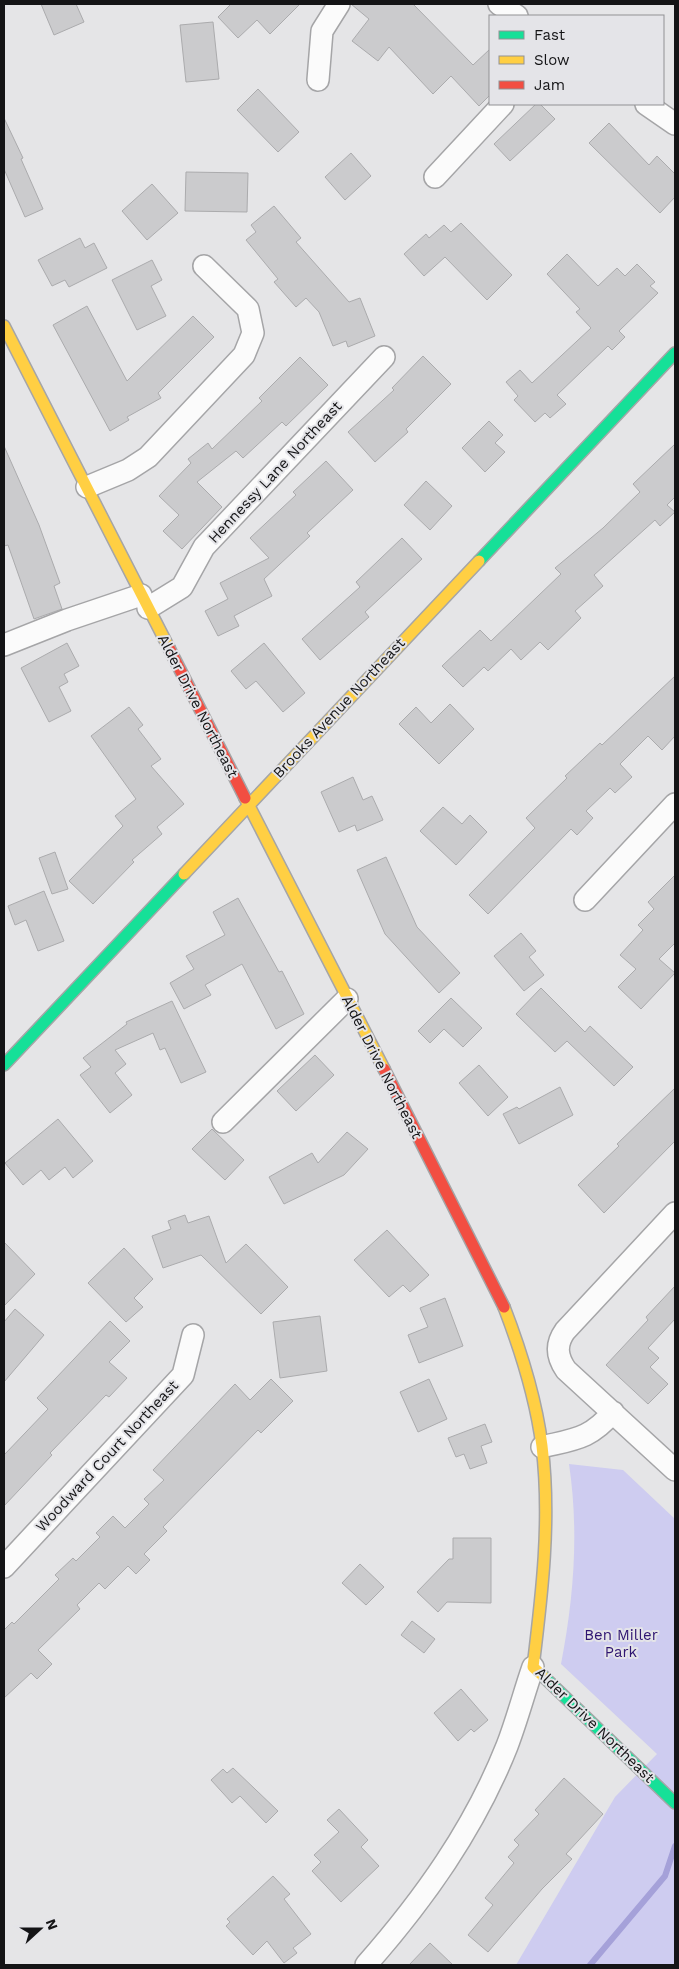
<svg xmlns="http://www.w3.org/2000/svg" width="679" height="1969" font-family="'Work Sans',sans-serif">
<rect width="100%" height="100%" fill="#e5e5e7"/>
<!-- green -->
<path fill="#ceccf0" d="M569,1464L623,1470L675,1519V1965H516L615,1797L657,1754L561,1664C574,1597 579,1531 569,1464Z"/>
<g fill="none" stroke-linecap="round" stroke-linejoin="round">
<!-- stream -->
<path stroke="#a5a1d9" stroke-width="6" d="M590,1965L665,1876L675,1846"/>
</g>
<!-- building -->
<path fill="#cbcbcd" stroke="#ababad" d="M41,4H76L84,22L54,35Z
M231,4H300L270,34L257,20L238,38L218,17Z
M351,4H413L473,65L490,49V95L479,106L451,76L433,94L389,47L378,61L352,41L369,19Z
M213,22L219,79L186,82L180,25Z
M258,89L299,132L278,152L237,110Z
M536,104H540L555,119L510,161L494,144Z
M4,118L23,158L21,159L43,209L25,217L4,169Z
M609,123L649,165L657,156L675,174V197L660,213L589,143Z
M351,153L371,176L345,200L325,177Z
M186,172L248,173L247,212L185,211Z
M152,184L178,213L147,240L122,211Z
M274,206L301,238L296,242L349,302L360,298L375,336L348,347L346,341L333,346L319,312L306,298L296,307L274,282L278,279L246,240L256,232L251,225Z
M461,223L512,275L487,300L445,257L424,276L404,254L426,234L429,238L444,225L451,232Z
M80,238L85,248L94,243L107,268L69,287L65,280L52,286L38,260Z
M567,254L598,286L617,268L625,276L637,264L655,282L650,286L658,293L619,331L625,337L612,350L608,346L557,395L566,404L550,418L545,413L535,422L514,400L518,396L506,382L520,370L532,383L591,328L576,312L580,309L547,274Z
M152,260L162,280L151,286L166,316L137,330L112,280Z
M87,306L127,381L193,316L214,337L158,393L161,398L127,417L129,420L110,431L53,325Z
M423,356L451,384L406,429L408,432L375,462L348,432L394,390L392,388Z
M300,357L328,385L286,426L282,422L243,458L236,451L197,482L222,507L182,549L163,531L179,515L159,496L191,463L188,459L208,443L212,449L262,401L259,398Z
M489,421L503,435L495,443L505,452L485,472L462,448Z
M675,444V497L667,505L675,512L660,526L655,520L594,575L603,586L575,611L581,618L548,650L540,642L521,660L511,649L488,671L484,667L463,687L442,666L480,630L491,641L561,574L555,568L603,528L640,492L633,484Z
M4,446L39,525L60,583L54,586L62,609L34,619L8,545L4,546Z
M326,461L353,490L307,533L310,536L264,579L272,596L234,616L239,626L218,636L205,611L228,599L220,583L269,558L250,538L296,495L293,492Z
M426,481L452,506L430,530L404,505Z
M402,538L422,559L365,612L369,617L320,660L302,639L360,587L356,582Z
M67,643L79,666L64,674L68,682L59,687L71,711L49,722L21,668Z
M264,643L305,693L283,712L256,681L246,689L231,671Z
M675,676V736L662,750L648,736L620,764L632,777L615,793L610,788L586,811L593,818L577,835L571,829L488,914L469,895L535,828L526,818L567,778L565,776L600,743L602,745Z
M450,704L474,729L439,764L399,724L416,707L431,723Z
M129,707L143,725L138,729L161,759L151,766L184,804L157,827L162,834L132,860L134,862L93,904L69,881L123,826L115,816L136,799L91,736Z
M353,777L363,800L372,796L383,820L357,831L355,825L339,832L321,792Z
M443,807L462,824L470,815L487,832L456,865L420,831Z
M55,852L68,889L52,894L39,858Z
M386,857L417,927L460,973L439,993L385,934L357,870Z
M675,875V943L659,959L675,973L641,1009L618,987L636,969L620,955L643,930L638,925L654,909L648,902Z
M44,891L64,941L38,951L26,920L15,925L8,906Z
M238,898L279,972L282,971L304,1014L276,1029L242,964L205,985L211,995L184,1009L170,983L194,969L186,956L225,935L213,912Z
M521,933L536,951L529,957L544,975L524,991L494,956Z
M541,988L585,1032L590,1026L633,1067L614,1086L567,1041L555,1052L516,1014Z
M451,998L482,1028L463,1047L444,1029L430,1043L418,1031Z
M172,1001L206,1072L181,1083L165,1048L160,1050L153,1033L115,1050L126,1064L115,1073L132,1095L110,1113L80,1075L91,1067L83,1058L127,1024L126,1022Z
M315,1055L334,1075L296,1111L277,1091Z
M479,1065L508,1097L488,1116L459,1083Z
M560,1087L573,1115L519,1144L503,1114L517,1107L519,1109Z
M675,1088V1141L604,1213L578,1185L619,1146L617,1144Z
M58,1119L93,1161L73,1178L65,1167L49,1180L41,1170L23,1185L5,1163Z
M212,1129L244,1160L225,1180L192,1149Z
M347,1132L368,1149L344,1175L284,1204L269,1177L312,1153L318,1163Z
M185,1215L188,1223L209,1216L226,1263L246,1244L288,1287L261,1314L201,1255L163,1268L152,1236L171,1229L168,1221Z
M387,1230L429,1275L410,1292L403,1285L389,1297L354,1260Z
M4,1242L35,1274L4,1306Z
M124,1248L153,1279L134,1298L143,1307L126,1322L88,1283Z
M675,1286V1319L648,1348L659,1358L650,1367L668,1384L648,1404L606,1365L648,1320L646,1317Z
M445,1298L463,1346L419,1363L408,1335L428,1327L420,1308Z
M15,1309L44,1335L4,1382V1322Z
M320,1316L327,1371L280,1378L273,1322Z
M110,1321L130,1341L109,1362L127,1378L109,1397L106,1395L50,1453L52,1455L4,1506V1455L48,1409L37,1398Z
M271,1379L293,1401L261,1433L258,1430L163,1527L167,1531L144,1554L150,1560L136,1574L128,1566L105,1589L99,1583L77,1605L80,1609L38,1650L52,1664L37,1679L31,1673L4,1698V1630L12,1622L14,1624L59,1579L55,1575L73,1558L76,1561L100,1537L96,1533L113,1516L125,1528L149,1504L144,1499L164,1480L153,1470L235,1384L250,1400Z
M429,1379L447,1419L418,1432L400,1392Z
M485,1424L492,1442L481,1446L487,1463L470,1469L464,1454L456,1457L448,1438Z
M453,1538H491V1603L447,1602L438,1612L417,1592L449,1559H453Z
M360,1564L384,1587L366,1605L342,1583Z
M412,1621L435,1639L424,1653L401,1635Z
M461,1689L488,1720L474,1732L471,1729L458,1741L434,1713Z
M233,1768L278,1811L266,1823L240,1796L232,1803L211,1780L223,1769L227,1773Z
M564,1778L603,1814L566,1854L572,1859L542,1889L488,1952L468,1935L493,1905L485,1898L514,1863L508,1857L519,1845L514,1840L539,1814L535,1810Z
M339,1809L368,1840L361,1847L379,1866L341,1902L312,1871L321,1862L314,1855L339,1832L327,1820Z
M273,1876L290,1894L284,1899L311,1934L293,1948L297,1953L284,1963L267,1941L253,1955L226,1926L230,1922L227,1919Z
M430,1943L453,1965H409Z"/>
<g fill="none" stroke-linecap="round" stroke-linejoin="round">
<!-- street casing -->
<g stroke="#a5a5a7" stroke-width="24">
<path id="street" d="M499,4L517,16
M318,80L322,31L339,4
M646,104L675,124
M435,177L503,104
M87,487L128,470L148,457L244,355L253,333L248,309L204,266
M148,608L182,587L204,547L384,357
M4,645L67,620L141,595
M585,900L675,804
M223,1122L347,999
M675,1213L565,1331C555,1345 557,1357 566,1370L675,1470
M542,1447C575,1439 590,1439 613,1412
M4,1567L183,1375L193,1335
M366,1965C424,1899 474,1829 507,1746C517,1720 524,1693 533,1667"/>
</g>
<!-- fast casing -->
<g stroke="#a5a5a7" stroke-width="14">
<path id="fast" d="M479,561L675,353
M4,1065L184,874
M543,1676L675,1803"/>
</g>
<!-- slow casing -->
<g stroke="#a5a5a7" stroke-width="14">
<path id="slow" d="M4,326L169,648
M245,798L384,1069
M184,874L479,561
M504,1307C521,1351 536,1399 542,1446C551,1519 542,1594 533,1667L543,1676"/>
</g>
<!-- jam casing -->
<g stroke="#a5a5a7" stroke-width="14">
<path id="jam" d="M169,648L245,798
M384,1069L504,1307"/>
</g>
<!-- street -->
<use href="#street" stroke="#fbfbfb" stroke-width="21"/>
<!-- fast -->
<use href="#fast" stroke="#16e098" stroke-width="11"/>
<!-- slow -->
<use href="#slow" stroke="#ffcf43" stroke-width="11"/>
<!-- jam -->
<use href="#jam" stroke="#f24e42" stroke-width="11"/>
</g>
<g text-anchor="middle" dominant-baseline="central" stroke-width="4" stroke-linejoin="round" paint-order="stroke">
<!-- street labels -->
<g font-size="15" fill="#141416" stroke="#e4e4e8">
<text transform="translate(275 472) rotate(-47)">Hennessy Lane Northeast</text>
<text transform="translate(198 706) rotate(63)">Alder Drive Northeast</text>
<text transform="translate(339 708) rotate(-47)">Brooks Avenue Northeast</text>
<text transform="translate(382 1067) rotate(63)">Alder Drive Northeast</text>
<text transform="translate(107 1456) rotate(-47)">Woodward Court Northeast</text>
<text transform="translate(595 1725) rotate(44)">Alder Drive Northeast</text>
</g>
<!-- park labels -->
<g font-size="15" fill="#2f1572" stroke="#e4e4e8">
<text x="621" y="1635">Ben Miller<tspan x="621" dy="17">Park</tspan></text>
</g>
</g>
<!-- border -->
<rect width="679" height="1969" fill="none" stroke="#141416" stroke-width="10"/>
<!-- legend -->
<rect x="489" y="15" width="175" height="90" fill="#e4e4e8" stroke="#919194"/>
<rect x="499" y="31" width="25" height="8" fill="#16e098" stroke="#919194"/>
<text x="534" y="40" font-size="15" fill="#141416">Fast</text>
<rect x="499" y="56" width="25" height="8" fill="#ffcf43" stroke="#919194"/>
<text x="534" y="65" font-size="15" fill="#141416">Slow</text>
<rect x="499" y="81" width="25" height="8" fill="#f24e42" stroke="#919194"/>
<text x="534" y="90" font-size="15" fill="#141416">Jam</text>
<!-- north arrow -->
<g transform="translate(40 1929) rotate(69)" stroke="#e4e4e8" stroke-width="4" paint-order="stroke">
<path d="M0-4L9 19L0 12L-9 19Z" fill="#141416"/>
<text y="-8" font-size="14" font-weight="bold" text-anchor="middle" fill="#141416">N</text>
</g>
</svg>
